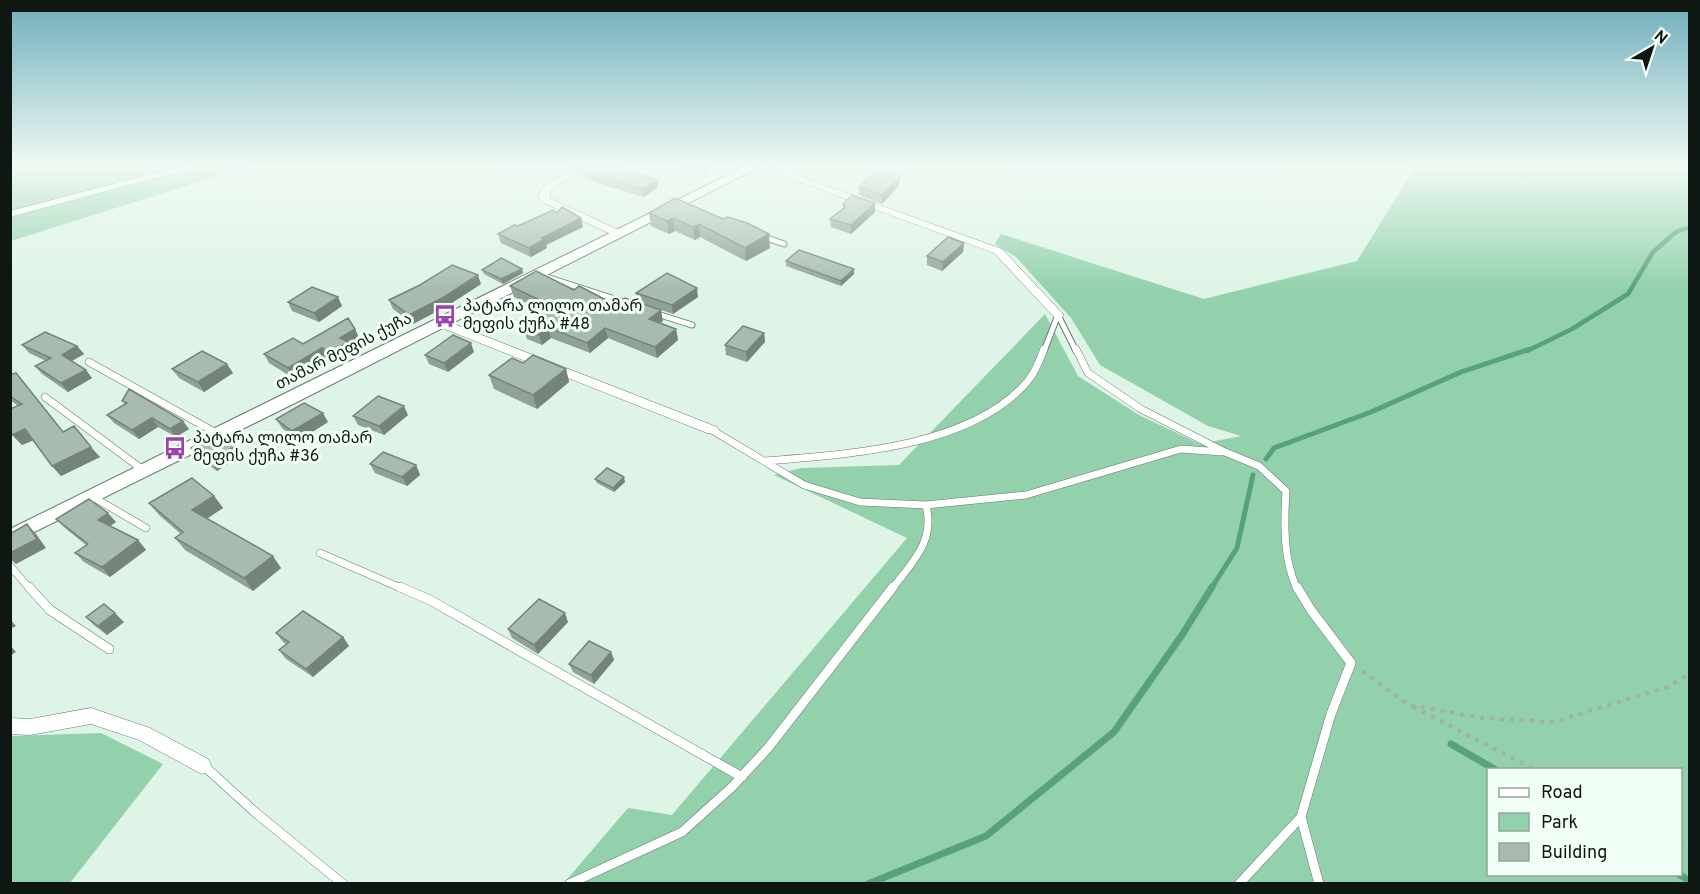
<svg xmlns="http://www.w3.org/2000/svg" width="1700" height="894" font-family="Overpass,'Noto Sans Georgian',sans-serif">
<rect width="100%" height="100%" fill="#def4e6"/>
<!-- green -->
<path fill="#92d1ac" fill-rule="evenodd" d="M11,165H252L11,241Z
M1405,165H1689V883L563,884L628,808L672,815L907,538L774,475L801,468L899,465L1045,314L1078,376L1139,415L1200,444L1241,436L1208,426L1100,365L1071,318L1016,257L995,244L1001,234L1204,299L1357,261L1414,169ZM1488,770H1680V874H1488Z
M101,733L163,764L70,883H11V736Z"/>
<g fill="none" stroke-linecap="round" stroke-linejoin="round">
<!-- stream-far2 -->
<path stroke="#58a279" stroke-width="4.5" d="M1527,351L1572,329L1628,294L1653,252L1676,232L1690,227"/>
<!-- stream-far1 -->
<path stroke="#58a279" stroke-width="5" d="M1266,459L1274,448L1371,412L1461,372L1530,349
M1211,589L1237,548L1253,475"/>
<!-- stream -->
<path stroke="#58a279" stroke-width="7" d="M1451,744L1496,770
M1678,874L1690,881
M868,884L986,836L1114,732L1182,635L1212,587"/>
<!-- service-far2 casing -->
<g stroke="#677b6e" stroke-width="7">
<path id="service-far2" d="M761,236L784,244
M543,276L624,302
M654,313L692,325
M1058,315L1076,351
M1044,351L1058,315"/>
</g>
<!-- service-far1 casing -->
<g stroke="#677b6e" stroke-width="8">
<path id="service-far1" d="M1076,349L1088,373L1141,409L1225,452L1259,466L1286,491C1284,523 1283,559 1297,589
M89,362L218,434
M45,397L143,470
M712,430L804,485L860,502L926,505C935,542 913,561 892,589
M765,461C847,454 970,448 1027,382C1035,373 1040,360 1044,349
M93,497L146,528
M926,505L1026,495L1181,449L1222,452
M320,553L403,589
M10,566L30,589"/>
</g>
<!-- service casing -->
<g stroke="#677b6e" stroke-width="10">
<path id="service" d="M29,587L50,610L109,649
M400,587L430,600L742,777
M1297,587L1311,610L1351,663L1331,714L1301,817L1319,884
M203,765L256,813L343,884
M569,884L682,832L732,787L768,748L893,587
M1239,884L1301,817"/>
</g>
<!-- minor casing -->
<g stroke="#677b6e" stroke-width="1">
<path id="minor" d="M186,165H203L10,217V211Z
M754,165H768L1002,249L1064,315L1062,317H1054L994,253Z
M564,174L572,176L551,190L549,198L623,232V236H615L542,202L538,196L544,186Z
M441,319L717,427L719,430L717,433H707L437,326L435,323Z
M91,708L150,728L208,759L211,765L208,771L202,774L196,771L139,740L91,724L30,735L10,734V718L30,719Z"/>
</g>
<!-- tertiary casing -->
<g stroke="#677b6e" stroke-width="2">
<path id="tertiary" d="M748,165H763L297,402L10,544V529Z"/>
</g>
<!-- path -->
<path stroke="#a0b1a6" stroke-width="4" stroke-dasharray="4 6" stroke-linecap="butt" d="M1362,671L1409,705L1483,718L1553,722L1668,687L1690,673
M1413,707L1536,770
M1680,844L1690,848"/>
<!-- service-far2 -->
<use href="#service-far2" stroke="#fff" stroke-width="5"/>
<!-- service-far1 -->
<use href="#service-far1" stroke="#fff" stroke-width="7"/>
<!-- service -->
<use href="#service" stroke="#fff" stroke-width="9"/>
<!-- minor -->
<use href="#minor" fill="#fff" fill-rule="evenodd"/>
<!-- tertiary -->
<use href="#tertiary" fill="#fff" fill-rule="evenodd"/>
</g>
<!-- wall -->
<path fill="#90a296" d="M571,165H610L633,175L657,180L658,187L644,197L604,185L572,172Z
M674,165H715L704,174Z
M899,185L882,204L859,195V187Z
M675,198L770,248L746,261L700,237L695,240L675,231L669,234L651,226L649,213Z
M843,204L875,212L851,234L831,227L830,219L843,208Z
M518,226L583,227L546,245L547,248L531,257L501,243L498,234Z
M964,243L963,252L942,271L927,265V256Z
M786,261L854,269V274L841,286L786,266Z
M522,269L523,273L503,284L484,274L482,270Z
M481,284L447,306L413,324L393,309L389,300L420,285Z
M510,286L574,290L663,321L660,323L676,329L678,340L657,358L608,338L590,353L551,338L542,345L527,339L523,328L545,312L514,297Z
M636,293L698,297L673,314L638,302Z
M288,302L342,306L319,322L292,311Z
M355,329L359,338L349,344L352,351L335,362L327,357L293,378L269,363L264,354Z
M764,333L765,342L747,362L726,355L725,345Z
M22,345L77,346L84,354L72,361L92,378L68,392L42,374L35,366L46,361L29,353Z
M474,352L448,372L429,364L425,355Z
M172,369L233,373L204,392L179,378Z
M566,369L569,382L537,409L494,389L489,375Z
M10,373L63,432L100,457L61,476L52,466L33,440L22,445L18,406L10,400Z
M122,401L189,429L176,437L158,427L139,439L114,423L107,415L125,404Z
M408,415L384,435L358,425L353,416Z
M276,419L328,422L298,441L282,428Z
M237,445L243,454L217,471L198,457L191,448Z
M370,464L416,465L420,475L407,486L375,473Z
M595,479L625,482L614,492L597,483Z
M214,496L223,508L207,518L281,568L253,591L185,550L175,538L181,534L159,515L149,503Z
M56,519L116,522L110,526L138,540L146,550L110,577L84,562L75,553L86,545L65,528Z
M86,617L124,622L107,635L95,626Z
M568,622L538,654L512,638L508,629Z
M276,633L343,637L349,646L313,677L286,659L279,650L286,644L283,642Z
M611,652L614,660L594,684L573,672L569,664Z"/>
<!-- shaded-wall -->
<path fill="#75847a" d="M705,165H715L704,174L703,166Z
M900,176L899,185L882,204V195Z
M657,180L658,187L644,197L642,189Z
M875,203V212L851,234V225Z
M581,218L583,227L546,245L547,248L531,257L529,248L542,238Z
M673,218L675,231L669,234L667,221Z
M699,224L700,237L695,240L693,227Z
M769,234L770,248L746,261L745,248Z
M964,243L963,252L942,271L943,262Z
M522,269L523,273L503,284L501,279Z
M854,269V274L841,286V281Z
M478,275L481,284L447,306L413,324L409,315Z
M697,288L698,297L673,314L672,305Z
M338,297L342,306L319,322L314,313Z
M661,310L663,321L651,329L649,319Z
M548,327L551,338L542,345L539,335Z
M605,328L608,338L590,353L587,343Z
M355,329L359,338L349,344L352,351L335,362L330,353L340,338Z
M676,329L678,340L657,358L655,347Z
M764,333L765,342L747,362L746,352Z
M471,343L474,352L448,372L444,363Z
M77,346L84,354L68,363L62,355Z
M322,348L327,357L293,378L288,368Z
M227,364L233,373L204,392L198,382Z
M566,369L569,382L537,409L533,395Z
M86,370L92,378L68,392L61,383Z
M404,406L408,415L384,435L379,426Z
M323,413L328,422L298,441L292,431Z
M152,418L158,427L139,439L132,430Z
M183,421L189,429L176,437L170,429Z
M25,429L34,440L22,445L12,435Z
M237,445L243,454L217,471L211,461Z
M91,447L100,457L61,476L52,466Z
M416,465L420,475L407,486L402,477Z
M624,477L625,482L614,492L613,488Z
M214,496L223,508L202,522L192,510Z
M108,513L116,522L106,529L98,520Z
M27,524L36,534L46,548L16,564L10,559V553Z
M138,540L146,550L110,577L102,567Z
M273,556L281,568L253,591L244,578Z
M115,613L124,622L107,635L98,626Z
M565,613L568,622L538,654L534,645Z
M10,619L16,626L10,629Z
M343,637L349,646L313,677L306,669Z
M10,645L16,652L10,656Z
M611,652L614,660L594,684L591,675Z"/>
<!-- building -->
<path fill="#a7bcaf" stroke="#75847a" stroke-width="1.5" d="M574,165H610L633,175L636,173L657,180L642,189L602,177Z
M876,170L900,176L882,195L859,187Z
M852,195L875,203L851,225L830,219L845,207L843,204Z
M675,198L723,219L728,217L747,223L769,234L745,248L699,224L693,227L673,218L667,221L649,213Z
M562,207L581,218L542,238L545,239L529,248L498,234L514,225L518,226L553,210L557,213Z
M948,237L964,243L943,262L927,256Z
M799,250L854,269L841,281L786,261Z
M501,258L522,269L501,279L482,270Z
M452,265L478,275L444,297L409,315L389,300L420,285Z
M536,271L574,290L579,286L612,303L615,299L621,301L625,298L661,310L649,319L676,329L655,347L605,328L587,343L548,327L539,335L523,328L552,306L510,286Z
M667,273L697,288L672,305L636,293Z
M312,287L338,297L314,313L288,302Z
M348,318L355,329L340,338L348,342L330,353L322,348L288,368L264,354L293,338L303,344Z
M743,326L764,333L746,352L725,345Z
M45,332L77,346L62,355L86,370L61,383L35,366L51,358L22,345Z
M453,335L471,343L444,363L425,355Z
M202,351L227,364L198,382L172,369Z
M533,355L566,369L533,395L489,375L512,358L523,363Z
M10,373L13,374L16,373L63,432L74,426L91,447L52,466L25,429L12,435L10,432V409L22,404L10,396Z
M129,389L183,421L170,429L152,418L132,430L107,415L127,403L122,401Z
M378,396L404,406L379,426L353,416Z
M304,403L323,413L292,431L276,419Z
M217,432L237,445L211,461L191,448Z
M383,452L416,465L402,477L370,464Z
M607,468L624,477L613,488L595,479Z
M192,478L214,496L192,510L273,556L244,578L175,538L183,532L149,503Z
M89,499L108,513L98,520L138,540L102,567L75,553L88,544L56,519Z
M27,524L37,539L10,553V534Z
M539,599L565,613L534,645L508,629Z
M104,604L115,613L98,626L86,617Z
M303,611L343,637L306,669L279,650L289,642L276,633Z
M589,641L611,652L591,675L569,664Z"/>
<!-- sky -->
<linearGradient id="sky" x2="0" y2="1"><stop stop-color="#6eadbc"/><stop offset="0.57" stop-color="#f0faf4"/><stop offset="1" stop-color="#f0faf4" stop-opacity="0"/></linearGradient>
<rect width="1700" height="291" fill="url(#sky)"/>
<!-- icons -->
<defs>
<g id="bus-bare" transform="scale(1.8)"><path d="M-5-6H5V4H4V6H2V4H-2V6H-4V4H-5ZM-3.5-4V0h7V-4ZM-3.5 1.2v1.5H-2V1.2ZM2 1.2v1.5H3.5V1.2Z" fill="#9c43ae" stroke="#f2fff6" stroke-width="2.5" paint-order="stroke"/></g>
</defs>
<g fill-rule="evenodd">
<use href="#bus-bare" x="445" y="316"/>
<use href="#bus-bare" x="175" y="448"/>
</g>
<g text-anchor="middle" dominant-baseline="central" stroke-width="6" stroke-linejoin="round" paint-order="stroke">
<!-- poi labels -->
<g font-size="16" fill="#0f1712" stroke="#f2fff6" text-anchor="start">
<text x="463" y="307">პატარა ლილო თამარ<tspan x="463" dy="18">მეფის ქუჩა #48</tspan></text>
<text x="193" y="439">პატარა ლილო თამარ<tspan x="193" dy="18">მეფის ქუჩა #36</tspan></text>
</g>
<!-- street labels -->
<g font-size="16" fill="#0f1712" stroke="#f2fff6">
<text transform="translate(344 352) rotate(-27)">თამარ მეფის ქუჩა</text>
</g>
</g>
<!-- border -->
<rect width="1700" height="894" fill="none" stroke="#0f1712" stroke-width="24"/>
<!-- legend -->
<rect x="1487" y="768" width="195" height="108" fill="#f2fff6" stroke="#97a29b" stroke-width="1.5"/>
<rect x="1499" y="788" width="30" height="9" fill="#ffffff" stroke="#97a29b" stroke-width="1.5"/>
<text x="1541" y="798" font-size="18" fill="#0f1712">Road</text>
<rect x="1499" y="813" width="30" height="18" fill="#92d1ac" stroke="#97a29b" stroke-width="1.5"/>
<text x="1541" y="828" font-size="18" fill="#0f1712">Park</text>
<rect x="1499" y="843" width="30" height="18" fill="#a7bcaf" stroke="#97a29b" stroke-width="1.5"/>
<text x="1541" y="858" font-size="18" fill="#0f1712">Building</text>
<!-- north arrow -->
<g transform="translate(1652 48) rotate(39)" stroke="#f2fff6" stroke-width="4.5" paint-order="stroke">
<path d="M0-4.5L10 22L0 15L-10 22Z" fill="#0f1712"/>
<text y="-9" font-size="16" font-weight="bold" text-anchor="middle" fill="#0f1712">N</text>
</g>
</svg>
